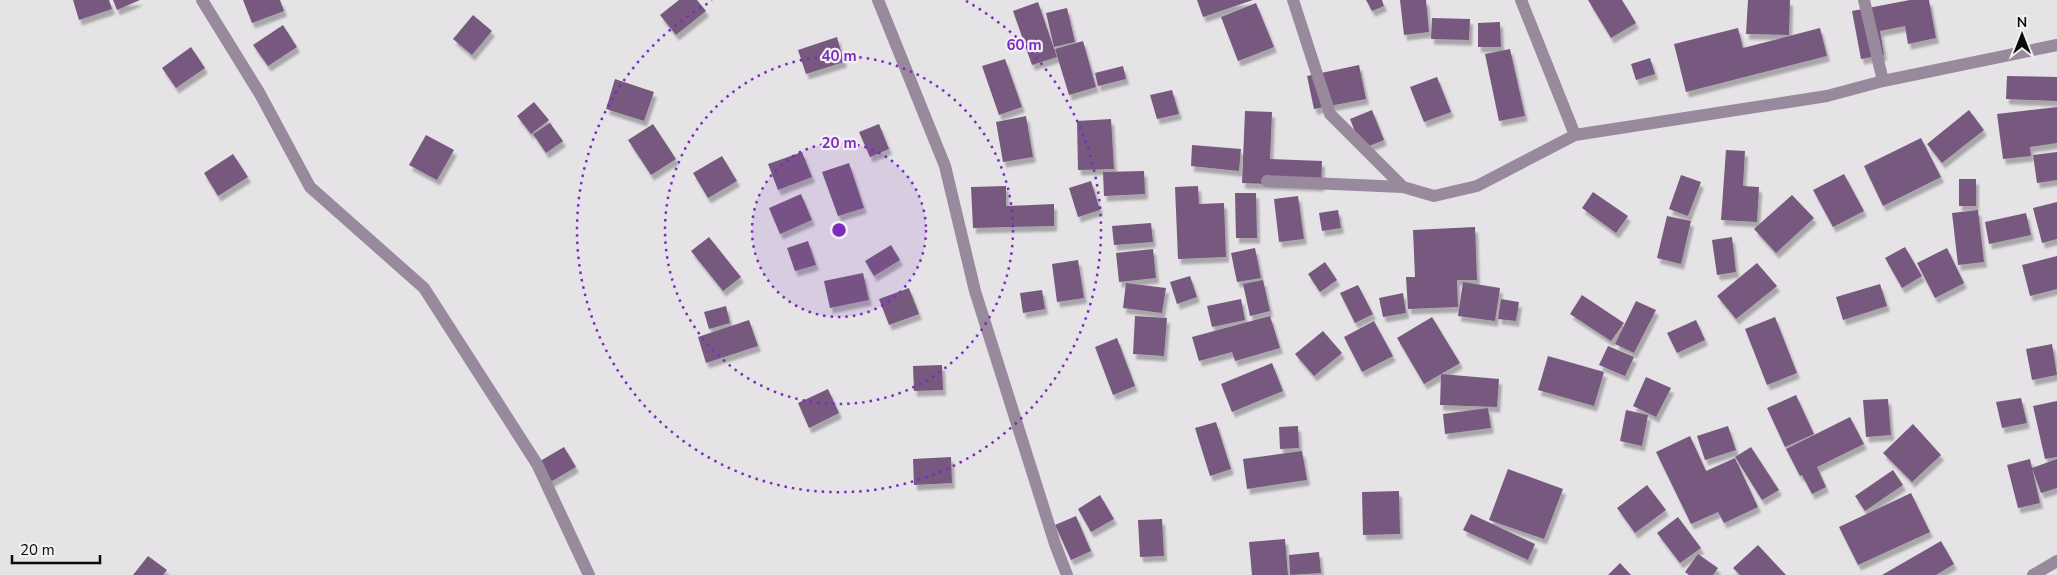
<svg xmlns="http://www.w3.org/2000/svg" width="2057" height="575" font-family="'Nunito Sans',sans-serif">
<defs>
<filter id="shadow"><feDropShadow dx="3" dy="5.5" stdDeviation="1" flood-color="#0004"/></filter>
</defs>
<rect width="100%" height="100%" fill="#e5e3e6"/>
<!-- building -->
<path fill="#77597f" filter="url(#shadow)" d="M73,0H109L112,9L79,20Z
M113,0H140L117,10Z
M243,0H280L284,11L252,23Z
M679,0H697L706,11L676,35L660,15Z
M1197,0H1253L1203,17Z
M1366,0H1382L1384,6L1372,11Z
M1400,0H1426L1429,32L1404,35Z
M1588,0H1622L1636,23L1611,38Z
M1748,0H1790L1789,35L1746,34Z
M1910,0H1929L1936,38L1908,44L1905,26L1880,31L1884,55L1861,59L1852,11Z
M1038,2L1057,57L1032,65L1013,11Z
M1256,3L1274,47L1238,61L1221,17Z
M1067,8L1075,42L1054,47L1046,13Z
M473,15L492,31L472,55L453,39Z
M1432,18L1470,19L1469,40L1431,39Z
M1500,22L1501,47H1478V23Z
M283,25L297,47L268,66L253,45Z
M1738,28L1743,48L1820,28L1827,56L1686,92L1674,44Z
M837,37L844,62L806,74L798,50Z
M1083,41L1096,87L1069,95L1055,49Z
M191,47L205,68L176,88L162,68Z
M1510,49L1525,116L1499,121L1485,54Z
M1650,58L1655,74L1636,80L1631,64Z
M1005,59L1022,107L999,115L982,66Z
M1359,65L1366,99L1314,109L1307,76Z
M1123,66L1126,79L1098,86L1095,73Z
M2007,76L2057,77V101L2006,99Z
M1437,77L1451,112L1424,122L1410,87Z
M615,79L654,92L644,121L606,109Z
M1172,90L1179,114L1157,119L1150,95Z
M534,102L549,120L531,134L517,116Z
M2057,107V143L2030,147L2031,156L2003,159L1997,114Z
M1372,110L1384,140L1362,149L1350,119Z
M1969,110L1984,130L1942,163L1927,144Z
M1245,111L1272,112L1270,159L1322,161L1321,186L1242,183Z
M1026,116L1033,157L1003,162L996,122Z
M1111,119L1114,169L1078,170L1077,121Z
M550,123L563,141L546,153L533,134Z
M653,124L676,159L651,175L628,140Z
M879,124L889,149L870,157L859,132Z
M426,135L454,150L437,180L409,165Z
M1921,138L1941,177L1883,206L1864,166Z
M1192,145L1241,149L1239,171L1191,166Z
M1726,150L1745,151L1743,186L1759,187L1757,222L1721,220Z
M802,152L812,177L778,190L768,164Z
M2057,152V180L2037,183L2033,155Z
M233,154L248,177L218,196L204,173Z
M722,156L737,181L708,198L693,173Z
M849,163L864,208L838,216L822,172Z
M1144,171L1145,194L1104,196L1103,172Z
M1844,174L1864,211L1833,227L1813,190Z
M1681,175L1701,182L1688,216L1669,209Z
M1959,179H1976V206H1959Z
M1091,181L1100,210L1078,217L1069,188Z
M1006,186V206L1054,204V226L973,228L971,187Z
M1198,186L1199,204L1224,203L1226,257L1178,259L1175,187Z
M1593,192L1628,216L1616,233L1582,208Z
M1235,193H1256L1257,238H1236Z
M801,194L812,220L780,234L769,208Z
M1792,195L1814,218L1776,253L1754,229Z
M1298,196L1304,239L1279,242L1274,199Z
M2057,202V239L2042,243L2033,208Z
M1338,210L1341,228L1322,231L1319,213Z
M1978,210L1984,262L1958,265L1952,213Z
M2026,213L2031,235L1989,244L1985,222Z
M1667,216L1691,221L1681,264L1657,258Z
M1151,223L1153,242L1114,245L1112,226Z
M1475,227L1477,280H1457L1458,307L1408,309L1406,277H1415L1413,230Z
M709,237L741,277L723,291L691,251Z
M1732,237L1736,272L1717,275L1712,240Z
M808,241L816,265L795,271L787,248Z
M891,245L900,260L874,276L865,261Z
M1905,247L1922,276L1902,288L1885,258Z
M1255,248L1261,278L1237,282L1231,253Z
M1947,248L1964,283L1935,298L1917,263Z
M1153,249L1156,278L1119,282L1116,253Z
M2057,256V289L2030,296L2022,265Z
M1078,260L1084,298L1057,302L1052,264Z
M1325,262L1337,280L1320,292L1308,274Z
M1757,263L1777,286L1736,319L1717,296Z
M863,273L869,300L830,308L824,281Z
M1190,276L1197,297L1177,304L1170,282Z
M1263,280L1270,311L1250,316L1243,284Z
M1463,282L1500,288L1495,321L1458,316Z
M1126,283L1166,288L1162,313L1123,308Z
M1880,284L1887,306L1843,320L1836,297Z
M1358,285L1373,314L1355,323L1340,293Z
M909,288L919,314L889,325L879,299Z
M1042,290L1045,309L1023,313L1020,293Z
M1403,293L1406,313L1383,317L1379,298Z
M1582,295L1624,323L1611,341L1570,314Z
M1241,299L1245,320L1212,327L1207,306Z
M1501,299L1519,302L1516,321L1498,319Z
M1636,301L1656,310L1634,353L1615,344Z
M726,306L730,323L709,329L704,312Z
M1135,316L1167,318L1164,356L1133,354Z
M1270,316L1280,348L1235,361L1232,352L1199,361L1192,337Z
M1432,317L1460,363L1424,384L1397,338Z
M1775,317L1797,373L1767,385L1745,329Z
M749,320L758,346L706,363L698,337Z
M1696,320L1705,340L1677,353L1667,333Z
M1374,321L1393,356L1362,372L1344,337Z
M1323,331L1342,353L1314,376L1295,354Z
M1117,338L1135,386L1113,395L1095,347Z
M2052,344L2057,375L2032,380L2026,349Z
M1608,346L1634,357L1625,376L1599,365Z
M1548,356L1604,372L1594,406L1538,390Z
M1272,363L1283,391L1232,412L1221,384Z
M942,365L943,390L914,391L913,366Z
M1441,374L1499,379L1497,407L1440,405Z
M1646,377L1671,388L1656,417L1633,406Z
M828,389L839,413L809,428L798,403Z
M1796,395L1814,434L1785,447L1767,408Z
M2021,398L2027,423L2002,428L1996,402Z
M1888,399L1891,435L1866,437L1863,400Z
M2057,401V457L2045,459L2033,406Z
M1488,408L1491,428L1445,434L1443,414Z
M1626,410L1648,415L1642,446L1620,441Z
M1850,417L1864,444L1817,467L1826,487L1812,494L1802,475L1800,476L1786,449Z
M1216,422L1231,469L1210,476L1195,428Z
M1913,424L1941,455L1912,482L1883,453Z
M1298,426L1299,448L1280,449L1279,427Z
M1728,426L1736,450L1705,460L1697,436Z
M1690,436L1706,471L1735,458L1758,507L1724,523L1718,512L1691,524L1656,452Z
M564,447L576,467L547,484L535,464Z
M1751,447L1779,490L1762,500L1735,457Z
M1302,451L1307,480L1247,489L1243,459Z
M951,457L952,483L914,485L913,459Z
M2030,459L2040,503L2018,508L2007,465Z
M2057,459V488L2041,493L2032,468Z
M1508,469L1563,489L1544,539L1489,520Z
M1893,470L1903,485L1865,511L1855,496Z
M1647,485L1666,510L1635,533L1617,508Z
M1399,491L1400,534L1363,535L1362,492Z
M1911,493L1930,532L1858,565L1839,527Z
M1100,495L1114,519L1091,532L1078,509Z
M1471,514L1535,544L1528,560L1463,530Z
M1076,516L1091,551L1071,560L1055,525Z
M1678,517L1701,548L1680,563L1657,533Z
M1162,519L1164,556L1140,557L1138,520Z
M1285,539L1288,575H1252L1249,542Z
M1941,541L1954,564L1936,575H1882Z
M1758,545L1786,575H1740L1733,568Z
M1319,552L1321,573L1290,575L1289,555Z
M1698,554L1718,568L1713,575H1689L1685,572Z
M148,556L167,570L163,575H133Z
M1620,563L1631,575H1608Z"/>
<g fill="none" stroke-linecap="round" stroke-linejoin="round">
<!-- minor -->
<path stroke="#98899c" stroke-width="12" d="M202,0L260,94L310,187L424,288L537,464L589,575
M878,0L945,166L975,291L1055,544L1067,575
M1293,0L1330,114L1403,187
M1521,0L1575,135
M1864,0L1883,81
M1267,181L1403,187L1434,196L1477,186L1575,135L1827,96L1883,81L2057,45
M2033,575L2057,561"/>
</g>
<!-- distance rings -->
<circle cx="839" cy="230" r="87" fill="#7b2cbf" fill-opacity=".12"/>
<g fill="none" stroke="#7b2cbf" stroke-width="2.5" stroke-dasharray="2.5 5">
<circle cx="839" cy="230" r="87"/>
<circle cx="839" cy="230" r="174"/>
<path d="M966 1A262 262 0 1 1 712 1"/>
</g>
<circle cx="839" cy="230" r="8" fill="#7b2cbf" stroke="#f2f0f3" stroke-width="2.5"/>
<g font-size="15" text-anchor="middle" font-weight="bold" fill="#7b2cbf" stroke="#f2f0f3" stroke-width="4.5" stroke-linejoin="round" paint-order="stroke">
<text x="1024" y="50">60 m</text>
<text x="839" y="61">40 m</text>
<text x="839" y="148">20 m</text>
</g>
<!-- north arrow -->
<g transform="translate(2022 35)" stroke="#f2f0f3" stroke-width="4" paint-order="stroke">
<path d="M0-4L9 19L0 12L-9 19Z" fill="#0c0b0c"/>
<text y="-8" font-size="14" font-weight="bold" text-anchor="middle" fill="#0c0b0c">N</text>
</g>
<!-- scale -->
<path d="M12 555v8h88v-8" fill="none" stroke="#0c0b0c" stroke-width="2.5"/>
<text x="20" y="555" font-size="15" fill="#0c0b0c" stroke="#f2f0f3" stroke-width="4" paint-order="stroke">20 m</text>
</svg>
